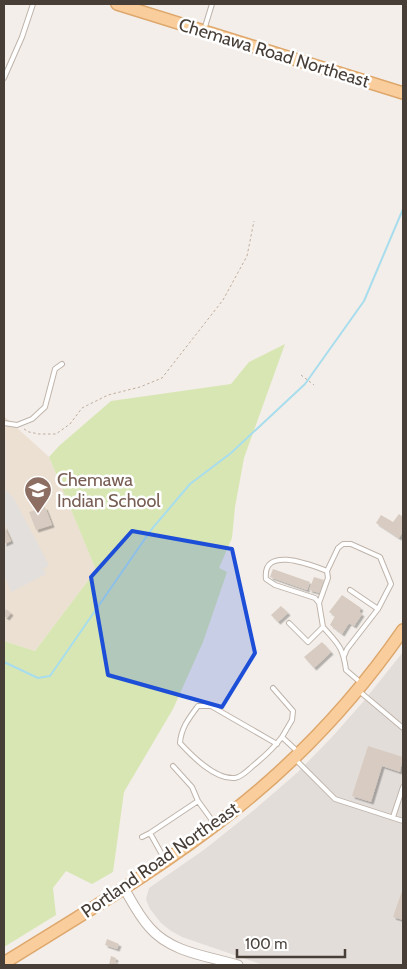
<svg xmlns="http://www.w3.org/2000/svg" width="407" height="969" font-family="Cabin,sans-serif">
<defs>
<filter id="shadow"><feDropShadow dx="2.5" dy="2.5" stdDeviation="0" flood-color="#0004"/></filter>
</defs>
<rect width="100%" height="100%" fill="#f3eee9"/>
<!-- industrial -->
<path fill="#e3ddda" d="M403,652V965H263L182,937L171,931L161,923L150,909L147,902L146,899L149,888L205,849L254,810L298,772L332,737L363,702Z"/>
<!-- education -->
<path fill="#ece0d3" d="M4,416L49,457L96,570L35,651L4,641Z"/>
<!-- green -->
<path fill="#d8e6b3" d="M285,344L244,458L235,507L232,538L219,568L227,572L203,642L173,709L124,792L113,872L92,884L66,871L53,888L56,915L4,947V641L35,651L96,570L49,457L59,446L111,401L231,384L249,362Z"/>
<!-- parking -->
<path fill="#e2dfdd" d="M4,489L13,497L49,565L43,569L46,574L11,592L4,575V546L13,541L4,522Z"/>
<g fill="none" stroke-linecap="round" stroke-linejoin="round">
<!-- stream -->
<path stroke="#a8dded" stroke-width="2" d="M4,662L38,678L50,676L151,530L190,484L231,453L305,384L364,301L403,209"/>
</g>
<!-- building -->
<path fill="#d8cbc1" filter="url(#shadow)" d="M45,507L52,525L36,530L29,512Z
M399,514L403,517V531L399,538L376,523L381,515L393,522Z
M4,526L11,541L4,544Z
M273,569L310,582L307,590L270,577Z
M314,577L324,580L320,593L309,590Z
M342,595L361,608L359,612L362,614L354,626L349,623L342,634L330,625L335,616L329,612Z
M281,606L288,613L278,622L271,615Z
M6,609L11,613L7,618L4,616V612Z
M322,642L331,652L314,668L304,657Z
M368,746L403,757L400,772L382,766L371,802L352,796Z
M403,888V920L393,917Z
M107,939L119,944L117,949L105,945Z
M111,956L116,958L115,962L118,963L117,965H109Z"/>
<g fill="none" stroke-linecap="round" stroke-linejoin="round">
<!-- service casing -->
<g stroke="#bfb4ab" stroke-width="6">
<path id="service" d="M204,30L212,4
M4,78L22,37L33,4
M4,423L17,425L32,419L45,407L55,369L62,364
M319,603L328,578L327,571L338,548L343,544H351L380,557L391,584L378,609
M289,623L308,642L323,627C338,644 343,647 346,670L360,682
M323,627L319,603L315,598L275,585L266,579C262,545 311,565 327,571
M344,656L347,649L378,609L350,590
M273,688L293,711L292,720L282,737
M359,691L403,728
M277,744L211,706H198C189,718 181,728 180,743C192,756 215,780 235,778C242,777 249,769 254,765C265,756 273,749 282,737L297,751
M295,759L335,799L403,821
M173,766L192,787L198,801L214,823
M393,817L403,787
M150,833L165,860
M142,837L150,833L198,801"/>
</g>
<!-- tertiary casing -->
<g stroke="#bfb4ab" stroke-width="11">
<path id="tertiary" d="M124,888C132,902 139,916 150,928C172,953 208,956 238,965"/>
</g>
<!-- primary casing -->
<g stroke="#dea76c" stroke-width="14">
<path id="primary" d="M117,4L403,93
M4,963C81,915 160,869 232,812C297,761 356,698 403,630"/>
</g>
<!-- path -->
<path stroke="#c0ad9d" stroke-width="1" stroke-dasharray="2.5 2.5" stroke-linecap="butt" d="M301,375L314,385
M24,429L29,432L39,434H56L70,424L82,408L108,395L140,387L162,378L223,300L247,256L254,221"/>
<!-- service -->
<use href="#service" stroke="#fff" stroke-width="4"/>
<!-- tertiary -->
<use href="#tertiary" stroke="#fff" stroke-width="9"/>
<!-- primary -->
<use href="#primary" stroke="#f9ce9c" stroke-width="11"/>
</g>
<!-- marked area -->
<path fill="#1d4ed8" fill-opacity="0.2" stroke="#1d4ed8" stroke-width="4" stroke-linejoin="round" d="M132,531L232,549L255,653L222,707L108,675L91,577Z"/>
<!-- icons -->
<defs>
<g id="school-pin" transform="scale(1.4375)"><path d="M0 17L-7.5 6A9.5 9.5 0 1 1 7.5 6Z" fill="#8d6e63" stroke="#fff"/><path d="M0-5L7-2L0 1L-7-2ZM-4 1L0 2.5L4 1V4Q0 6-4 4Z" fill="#fff"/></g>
</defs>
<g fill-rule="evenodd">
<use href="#school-pin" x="38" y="490"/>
</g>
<g text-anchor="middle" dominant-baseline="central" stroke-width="5" stroke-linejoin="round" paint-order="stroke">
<!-- street labels -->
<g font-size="18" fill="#473e37" stroke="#fff">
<text transform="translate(274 53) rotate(17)">Chemawa Road Northeast</text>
<text transform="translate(160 860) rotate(-35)">Portland Road Northeast</text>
</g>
<!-- education labels -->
<g font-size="18" fill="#785e54" stroke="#fff" text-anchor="start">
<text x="57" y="480">Chemawa<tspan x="57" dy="21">Indian School</tspan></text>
</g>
</g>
<!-- border -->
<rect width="407" height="969" fill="none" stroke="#473e37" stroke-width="10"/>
<!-- scale -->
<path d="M237 949v8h108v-8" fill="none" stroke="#473e37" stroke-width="2.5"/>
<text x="245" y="949" font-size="15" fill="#473e37" stroke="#ffffff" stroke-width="4" paint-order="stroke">100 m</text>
</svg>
